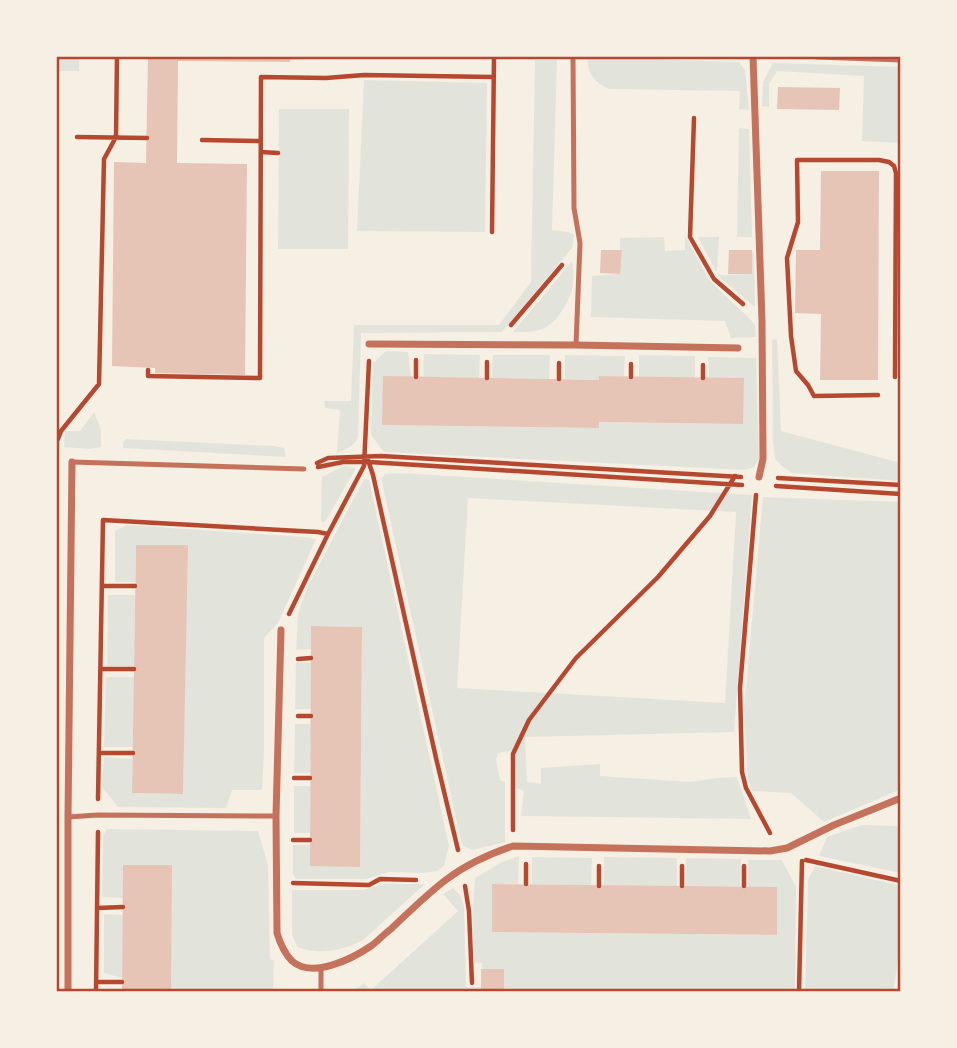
<svg xmlns="http://www.w3.org/2000/svg" width="957" height="1048" font-family="Roboto,sans-serif">
<rect width="100%" height="100%" fill="#f6efe4"/>
<!-- green -->
<path fill="#e2e4dc" fill-rule="evenodd" d="M56,56H79V71H56Z
M587,57L739,62L745,70L749,110L739,109L740,91L609,89C594,83 588,73 587,57Z
M535,60H557L552,230L568,232L574,235L572,248L502,332L361,333L358,437C354,447 346,449 337,453L340,410L325,408L324,401H351L354,325H499L531,282Z
M773,63L901,67V143L862,141L864,76L777,71L769,84V107L762,106L763,82Z
M364,80L487,83L485,232L357,231Z
M279,109H349L348,249H278Z
M739,128L749,129L752,237H737Z
M685,236L710,281L750,319L755,325L756,337L731,338L725,321L591,317L592,276L620,274V238L664,237L665,251L685,250Z
M698,237H719L717,272L720,275L752,274V250L754,254L755,307L719,277Z
M572,261C573,268 574,276 573,284C571,299 557,324 542,329C533,333 522,332 513,332Z
M777,339L781,431L901,463V481L792,473L782,466L775,459L773,441L772,340Z
M386,351L408,352L411,377L383,425L598,428L599,422L743,424L709,378L708,357L756,358L759,460L754,467L745,470L384,452L371,435L373,363Z
M424,354L480,355L479,378L423,377Z
M493,355H550L549,379L492,378Z
M565,355L625,356L624,376H600L599,380L565,379Z
M639,355L695,356V378L639,377Z
M94,412L101,430V447L89,449L64,447L65,431H80Z
M126,439L274,446L284,448L286,457L123,448V442Z
M344,466L356,468L325,522H321L322,477Z
M401,473L752,495L734,732L525,737L527,782L541,784V768L600,764V776L691,782L716,778L737,777L751,819L521,816L524,791L516,788V750L498,753L496,760L500,780L505,782V842L472,850L462,845L383,487L381,479L385,474ZM468,498L736,512L725,703L457,688Z
M364,479L369,480L449,846L444,866L437,871L423,873L389,872L366,879H296L293,874V845H310V866H360L362,627L312,626L311,649L296,650L298,614L307,588Z
M763,497L901,502V789L824,822L791,793L752,791L748,779L744,711Z
M127,525L304,537L316,539L278,623L264,638V752L262,790H232L226,808L118,807L102,787L104,757L132,759V793L183,794L187,546L136,545L135,582H115V531Z
M108,595H135L134,666H107Z
M296,663H311V709H295Z
M106,677H134L133,747H104Z
M295,724H311L310,773H294Z
M294,786H310V833H294Z
M862,825L896,826L901,827V873L819,856L827,837Z
M107,829L258,831L268,865L270,959L274,961L273,992H171V865H124L123,898L102,897L103,836Z
M519,856L518,884H492V932L777,935V887H748V860H782L796,887L795,992H352L364,983L371,990L458,911L443,894L453,888L460,895L464,906L466,987H481L482,963H474L473,905L475,878L502,862Z
M532,857L592,858L591,886L532,885Z
M604,857L677,858V886H604Z
M686,858L741,859L740,886H686Z
M815,866L901,886V940L893,992H805L808,880Z
M383,884H425L363,940C343,951 318,955 297,947L292,934V890H364Z
M104,914L123,915L122,978L104,973Z"/>
<!-- building -->
<path fill="#e6c5b7" d="M148,56H291L290,62L178,61L177,163L247,164L245,375L155,373V368L112,366L114,162L146,163Z
M778,87L840,88L839,110L777,109Z
M821,171H879L878,380H820L821,314L795,313L796,250H820Z
M601,250H622L620,274L600,273Z
M729,250H752V274H728Z
M383,376L599,380V376L744,378L743,424L599,422V428L382,425Z
M136,545H188L183,794L132,793Z
M311,626L362,627L360,867L310,866Z
M123,865H172L171,992H122Z
M492,884L777,887V935L492,932Z
M481,969H504V992H481Z"/>
<g fill="none" stroke-linecap="round" stroke-linejoin="round">
<!-- path -->
<path stroke="#b5482f" stroke-width="4.5" d="M694,118L690,237L714,279L743,304
M77,137L147,138
M202,140L261,141
M261,152L278,153
M492,232L494,56
M511,325L562,265
M416,360V377
M148,370V376L260,378L261,77L326,78L364,75L493,77
M631,377V364
M487,378V362
M703,378V365
M559,379V363
M878,395L814,396L808,385L796,371L791,336L787,258L798,222L797,160H879L889,162L894,166L896,173L895,377
M56,439H58L61,431L99,384L104,159L116,137L117,56
M368,460L373,475L436,758L458,850
M317,463L328,458L381,456L741,477
M318,467L343,462H369L742,485
M778,478L901,485
M776,486L901,494
M756,495L740,688L742,772L746,788L770,833
M102,586H135
M289,614L328,534L364,466L369,361
M298,659L311,658
M101,669H134
M298,716H311
M99,753H133
M294,778H310
M98,799L103,520L318,532L328,534
M513,830V754L529,720L576,658L658,577L710,516L735,476
M293,840H310
M806,860L901,881
M526,864V884
M682,866V886
M293,883L369,885L380,879L416,880
M465,886L469,911L472,983
M599,886V866
M744,886V866
M97,908L123,907
M96,982H122
M96,992L98,832
M799,992L802,861"/>
<!-- service -->
<path stroke="#c5725c" stroke-width="5" d="M573,56L574,208L580,243L576,345
M72,462L304,469
M68,817L98,815L276,816
M321,992V969"/>
<!-- minor -->
<path stroke="#c5725c" stroke-width="7" d="M753,56L762,321L763,459L759,477
M817,56L901,59
M369,344L576,345L738,348
M281,630L276,816L277,933C280,943 284,953 292,961C312,979 352,959 371,946C378,941 384,934 391,929C409,912 427,894 447,879C467,864 489,854 513,846L770,851L787,848L834,825L901,798
M68,992V817L72,462"/>
</g>
<!-- border -->
<rect width="957" height="1048" fill="none" stroke="#f6efe4" stroke-width="116"/>
<rect x="58" y="58" width="841" height="932" fill="none" stroke="#b5482f" stroke-width="2.5"/>
</svg>
